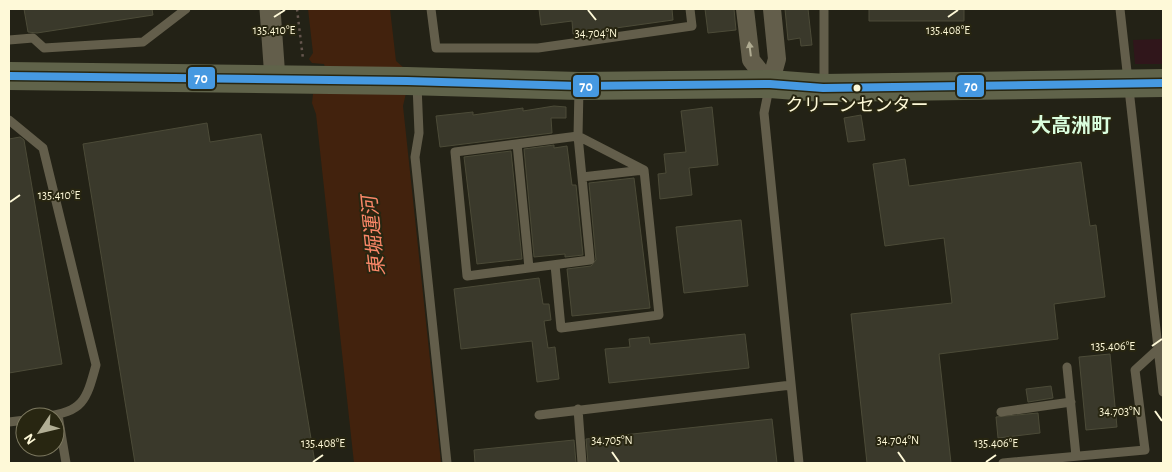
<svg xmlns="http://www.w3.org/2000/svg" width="1172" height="472" font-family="'Alegreya Sans','Noto Sans JP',sans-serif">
<rect width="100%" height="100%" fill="#232216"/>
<!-- green -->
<path fill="#30161b" d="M1163,39V64H1135L1133,40Z"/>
<!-- water -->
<path fill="#42220d" d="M308,9H390L396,61L405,69L406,93L403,106L441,463H354L316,114L312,103L313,94L324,93L325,67L324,64L312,63L309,59L313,53Z"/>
<!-- building -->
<path fill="#3a392b" stroke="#4c4b38" d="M24,9H152L153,15L37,33L28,32Z
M539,9H672L673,20L573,34L572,21L541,25Z
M705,9H734L736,30L708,33Z
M785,9H808L812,45L801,46L800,38L788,40Z
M869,9H964V21H869Z
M554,106L566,107V118H551L552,133L440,147L436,116L473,112V115L523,108V111Z
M712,107L718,165L689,168L692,195L660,199L658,174L666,173L664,154L686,152L681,111Z
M861,115L865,140L848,142L844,118Z
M207,123L210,142L261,134L315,463H135L83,144Z
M20,137L24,140L62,364L9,373V139Z
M554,145V148L567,146L572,185H576L583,255L565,257V254L534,257L524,149Z
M511,151L522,259L477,264L464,157Z
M905,159L909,186L1081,162L1090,226L1096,225L1105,297L1054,304L1058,339L939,354L951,463H867L851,314L952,303L944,238L885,246L873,164Z
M634,178L650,308L572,316L567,269L591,266L596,260L589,183Z
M741,220L748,286L684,293L676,227Z
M539,278L543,304H549L551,320L544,321L548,348L555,347L559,379L537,382L532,341L461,349L454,289Z
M745,334L749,368L609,383L605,349L630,347L629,339L649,337L650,344Z
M1110,354L1117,427L1086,430L1079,357Z
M1051,386L1053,398L1028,402L1026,389Z
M1038,413L1040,433L998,438L996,417Z
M772,419L777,463H588L586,439Z
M574,440L576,463H475L474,450Z"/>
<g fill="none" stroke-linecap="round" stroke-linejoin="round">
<!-- path -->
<path stroke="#65564e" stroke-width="2.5" stroke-dasharray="2.5 4" stroke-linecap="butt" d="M297,9L303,59"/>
<!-- service -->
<path stroke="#635e4b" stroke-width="9" d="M431,9L436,48H538L692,26L690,9
M1120,9L1163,392
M9,40L33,38L44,48L143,42L186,9
M417,85L419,133L415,157L447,463
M824,86V9
M769,88L764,113L799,463
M9,120L43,148L96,365C86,402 83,411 44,417
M517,144L529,268
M582,177L644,170
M555,265L561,328L659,315L644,170L578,136L455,152L467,276L590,260L578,136L579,88
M1067,367L1076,456
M578,409L582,463
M1001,412L1071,402
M58,415L66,463
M539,415L791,385
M9,422L25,420
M1003,463L1145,450L1135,370L1158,349"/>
<!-- minor -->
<path stroke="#635e4b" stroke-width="18" d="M745,9L751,60L770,84
M770,84L777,59L772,9"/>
<!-- tertiary -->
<path stroke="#635e4b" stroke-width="21" d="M270,9L275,79"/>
<!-- primary -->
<path stroke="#60634a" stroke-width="28" d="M9,76L407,81L579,86L770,84L823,88L1163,83"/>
<!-- bus-1 casing -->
<g stroke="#282611" stroke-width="11">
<path id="bus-1" d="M9,76L407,81L579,86L770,84L823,88L1163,83"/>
</g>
<!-- bus-1 -->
<use href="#bus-1" stroke="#4699e1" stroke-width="8"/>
</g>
<!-- one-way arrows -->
<defs><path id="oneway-solid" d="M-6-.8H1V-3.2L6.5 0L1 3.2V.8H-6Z" transform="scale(1.25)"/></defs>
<use fill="#b0ac92" href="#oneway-solid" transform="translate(750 49) rotate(-97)"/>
<!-- ticks -->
<path fill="none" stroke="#fef9d8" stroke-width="2" d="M588,10L596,20M274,17L285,10M948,17L958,10M10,202L20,195M1152,346L1162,339M1155,411L1162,421M612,452L619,462M898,452L905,462M313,462L323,455M986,462L996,455"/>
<!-- markers -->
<circle fill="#fef9d8" stroke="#282611" stroke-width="2" cx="857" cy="88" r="4.5"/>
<g text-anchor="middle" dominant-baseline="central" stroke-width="4" stroke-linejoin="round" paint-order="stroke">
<!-- bus labels -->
<g font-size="18" fill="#fef9d8" stroke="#282611">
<text x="857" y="106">クリーンセンター</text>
</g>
<!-- neighbourhood labels -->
<g font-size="20" font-weight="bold" fill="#dafede" stroke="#282611">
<text x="1071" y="126">大高洲町</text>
</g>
<!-- water labels -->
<g font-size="20" font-style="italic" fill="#fb8869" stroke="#282611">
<text transform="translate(374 236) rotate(-96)">東堀運河</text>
</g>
</g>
<g font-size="12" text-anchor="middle" fill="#fef9d8" stroke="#282611" stroke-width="4" stroke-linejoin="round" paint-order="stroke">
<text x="274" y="34">135.410°E</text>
<text x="948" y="34">135.408°E</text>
<text x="596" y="37">34.704°N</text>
<text x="59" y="199">135.410°E</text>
<text x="1113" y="350">135.406°E</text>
<text x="1120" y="415">34.703°N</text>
<text x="612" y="444">34.705°N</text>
<text x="898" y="444">34.704°N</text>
<text x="323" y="447">135.408°E</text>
<text x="996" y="447">135.406°E</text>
</g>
<g stroke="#282611" stroke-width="2">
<rect x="187" y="66" width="29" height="24" rx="5" fill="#4699e1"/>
<rect x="956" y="74" width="29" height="24" rx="5" fill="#4699e1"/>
<rect x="572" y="74" width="28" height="24" rx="5" fill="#4699e1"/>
</g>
<g font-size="14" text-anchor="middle" font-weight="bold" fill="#fff">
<text x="201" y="83">70</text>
<text x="971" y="91">70</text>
<text x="586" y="91">70</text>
</g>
<!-- border -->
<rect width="1172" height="472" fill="none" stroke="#fef9d8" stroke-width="20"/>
<!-- north arrow -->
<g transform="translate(40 432) rotate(235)"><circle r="24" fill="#282611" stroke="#7e7a61"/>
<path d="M0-4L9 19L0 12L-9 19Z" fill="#b1ae94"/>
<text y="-8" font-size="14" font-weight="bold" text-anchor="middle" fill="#fef9d8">N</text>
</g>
</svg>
